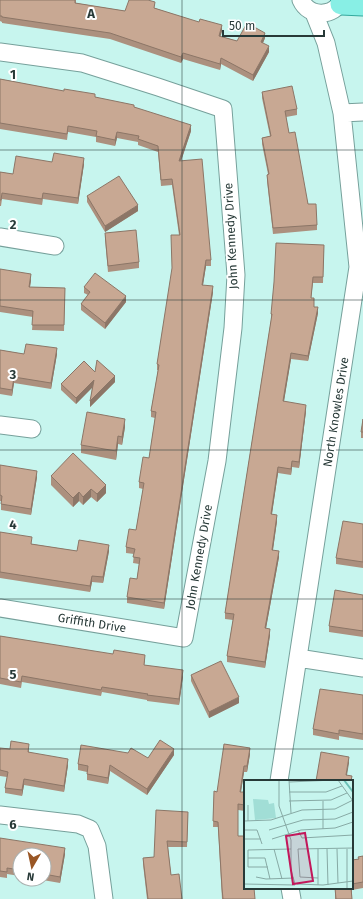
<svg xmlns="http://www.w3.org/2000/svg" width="363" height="899" font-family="'Fira Sans',sans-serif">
<rect width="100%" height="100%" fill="#c7f5ee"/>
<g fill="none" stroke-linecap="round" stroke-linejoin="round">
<!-- minor casing -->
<g stroke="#76a09b" stroke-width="19">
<path id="minor" d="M301,0C309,18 334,17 342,0
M0,52L82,63L158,87L223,109L236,275L233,328L217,461L184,638L0,608
M342,113L363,112
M0,237L55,246
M0,425L32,429
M298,658L363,668
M279,781L358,267L342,113L326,43L314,13
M0,815L78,824L90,829L97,846L104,899
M290,888L292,899"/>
</g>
<!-- major casing -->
<g stroke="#33a89d" stroke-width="23">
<path id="major" d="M341,4L363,5"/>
</g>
<!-- minor -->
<use href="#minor" stroke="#fff" stroke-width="17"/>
<!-- major -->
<use href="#major" stroke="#88efe5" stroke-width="21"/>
</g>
<!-- wall -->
<path fill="#ac907e" d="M0,0H76V3L125,11L155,8L222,31L220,36L237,41L265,38L263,43L269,52L253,81L221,64L220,70L183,59L181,63L110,39L2,23V22L0,21Z
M0,79L95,97L134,107L191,131L181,161L211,260V266H206L203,285L213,292L164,609L127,603V597L137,579L139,564L133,563L134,554L126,553V547L136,530L143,489L139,488V482L149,458L155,418L151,417V411L158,370H157V364L179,235L172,185L161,186L158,152L138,145V142L117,138L115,146L96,142V137L68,132L67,140L0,129Z
M262,92L297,109V115L286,117L289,133L308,204L317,225V230L273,234L267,181V175L268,174L262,144V138L270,136L262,98Z
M52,162L84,164L78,204L43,199L42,205L2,199L1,206H0V172L13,174Z
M87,196L138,211L105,232L87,202Z
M105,233L139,262V268L108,272L105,239Z
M324,245L323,283H313L311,298L314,307L318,313L308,361L291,359L284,401L306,411L299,468L292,467L291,475L278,473L272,514L277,521L273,550L279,557L266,628L270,635L265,668L227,662V656L233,620L225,619V613L271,320V314Z
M0,269L31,280L30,287L65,288L64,331L32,330L33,317L0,312Z
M84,287L126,302L105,329L81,310V304L88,295L84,293Z
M0,350L24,354H57L51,389L14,383L12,396L0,394Z
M95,372L115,382L90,407L92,387L76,404L61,390V384Z
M363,419V438H361V432Z
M125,427L122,445L118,444L116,460L81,453V445Z
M0,465L37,477L31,515L1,510V501H0Z
M51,476L106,493L97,502L91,497L83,505L79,501L73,507L51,485Z
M363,524V568L336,564V558Z
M0,532L32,544L77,551H109L103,583L92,582L90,592L0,578Z
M363,595V637L329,632V626Z
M0,636L145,661L144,665L183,676L179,705L147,701V700L102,692L101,696L22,682L21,688L0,684Z
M191,675L239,703L209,718L191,681Z
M363,695V744V740L339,736V740L313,735V729Z
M0,748L10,749L29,750V752L68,765L64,792L24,785L22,796L5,793V788L7,777L0,776Z
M250,754L247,772H244L241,792H245V811L238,810V836L245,888L255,899H222L218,827H213L214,791L217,792Z
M174,755L147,795L110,771L108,784L87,780V772L78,770V764L148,758Z
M188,812L187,847H168L171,875L182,899H147L143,864V858L154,857Z
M0,838L65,854L60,883L37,879H44V855H20V876L7,874V878L0,877Z
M363,856V888L352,890V899H335V888H352V860L358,859Z"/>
<!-- shaded-wall -->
<path fill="#8c7667" d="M222,25V31L219,42V36Z
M265,33V38L261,47V42Z
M269,46V52L253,81V75Z
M183,53V59L181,63V57Z
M221,58V64L220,70V64Z
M191,125V131L179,167V161Z
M117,132V138L115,146V140Z
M84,158V164L78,204V198Z
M138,205V211L105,232V226Z
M206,260V266L202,291V285Z
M31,274V280L29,293V287Z
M213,286V292L164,609V603Z
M126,296V302L105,329V323Z
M318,307V313L308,361V356Z
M57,348V354L51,389V383Z
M291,353V359L283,407V401Z
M115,376V382L90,407V401Z
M14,377V383L12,396V390Z
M94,380V386L76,404V398Z
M306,405V411L299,468V462Z
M125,419V427L122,445V437Z
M118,436V444L116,460V451Z
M292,461V467L291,475V469Z
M278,467V473L271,520V514Z
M37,471V477L31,515V509Z
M106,485V493L97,502V494Z
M91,489V497L83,505V497Z
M79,492V501L73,507V498Z
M277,515V521L272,556V550Z
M109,545V551L103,583V577Z
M279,551V557L265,634V628Z
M92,576V582L90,592V586Z
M270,629V635L265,668V662Z
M183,670V676L179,705V699Z
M239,697V703L209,718V712Z
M250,748V754L247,772V766Z
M174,749V755L147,795V789Z
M349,757V763L346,781V775Z
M68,759V765L64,792V786Z
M110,765V771L108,784V778Z
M244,766V772L240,798V792Z
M24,779V785L22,796V790Z
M65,848V854L60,883V877Z"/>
<!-- building -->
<path fill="#c8a893" stroke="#8c7667" d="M0,0H75V3L125,11L129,0H148L155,2L154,8L199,22L200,19L222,25L219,36L237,41L247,23L265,33L261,42L269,46L253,75L221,58L220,64L183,53L181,57L110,33L2,17V16H0Z
M0,79L64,91V89L95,94V97L134,105V107L191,125L179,161L202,159L211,260H206L202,285L213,286L164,603L127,597L130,578L137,579L140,558L133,557L135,549L126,547L129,529L136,530L144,483L139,482L143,457L149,458L156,412L151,411L159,365L157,364L172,268L171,235H180L172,179L161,180L158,146L138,139L139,136L117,132L115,140L96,136L97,131L68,126L67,134L0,123Z
M292,86L297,109L285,111L289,133L295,132L308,204H316L317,225L273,228L267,175L269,174L262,138L271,136L262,92Z
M54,153L84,158L78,198L43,193L42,199L2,193L1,200H0V172L13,174L16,156L52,162Z
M119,176L138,205L105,226L87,196Z
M136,230L139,262L108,266L105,233Z
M276,243L324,245L323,277H313L311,298H314V307H318L308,356L291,353L283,401L306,405L299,462L292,461L291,469L278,467L271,514L277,515L272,550L279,551L265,628L270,629L265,662L227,656L234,614L225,613L272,314H271L274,282Z
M0,269L31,274L29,287L65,288L64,325H32L33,311L0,306Z
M95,273L126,296L105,323L81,304L90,292L84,287Z
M26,344L57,348L51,383L14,377L12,390L0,388V350L24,354Z
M97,360L115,376L90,401L94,380L76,398L61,384L84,361L95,372Z
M87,412L125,419L122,437L118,436L116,451L81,445Z
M363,419V432H361Z
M73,453L106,485L97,494L91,489L83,497L79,492L73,498L51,476Z
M0,465L37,471L31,509L1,504L2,496L0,495Z
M343,521L363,524V562L336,558Z
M0,532L32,537L31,544L77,551L79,540L109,545L103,577L92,576L90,586L0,572Z
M335,590L363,595V631L329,626Z
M0,636L113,654L114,650L145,655L144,665L183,670L179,699L147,695L148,694L102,687L101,690L22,676L21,682L0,678Z
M221,661L239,697L209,712L191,675Z
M320,689L363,695V734L339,730V734L313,729Z
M160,740L174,749L147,789L110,765L108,778L87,774L88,766L78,764L81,745L128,753L131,748L148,758Z
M11,741L29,744L28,752L68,759L64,786L24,779L22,790L5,788L8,772L0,770V748L10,749Z
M224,744L250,748L247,766H244L240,792H245V805L238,804V836H245V888H254L255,899H223L222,888L218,822L213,821L214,791L217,792Z
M321,752L349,757L346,775L352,776L351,781H316Z
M156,810L188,812L187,842L167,841L171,875L179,874L182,899H148L143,858L154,857Z
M0,838L65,848L60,877L44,874V855H20V870L7,868V872L0,871Z
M363,856V882L352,884V860L359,859L358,857Z
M335,888H351L352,899H336Z"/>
<!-- grid -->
<path fill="none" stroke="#273937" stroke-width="1" stroke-opacity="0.55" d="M182,0V899M0,150H363M0,300H363M0,450H363M0,599H363M0,749H363"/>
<g text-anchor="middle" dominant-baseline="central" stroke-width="4" stroke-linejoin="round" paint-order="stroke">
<!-- street labels -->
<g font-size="12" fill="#273937" stroke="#fff">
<text transform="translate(231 236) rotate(-93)">John Kennedy Drive</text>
<text transform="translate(336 412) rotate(-81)">North Knowles Drive</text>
<text transform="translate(199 557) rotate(-80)">John Kennedy Drive</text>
<text transform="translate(92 623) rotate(9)">Griffith Drive</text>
</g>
</g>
<!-- overview -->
<g transform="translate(244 780)">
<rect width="109" height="109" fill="#c7f5ee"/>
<path d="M9,19L24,20L25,24L30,23L32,38L11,40Z" fill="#a1ded6"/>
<path fill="none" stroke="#6cc0b6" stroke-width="2" d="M100,0L109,12"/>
<path fill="none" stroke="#87aaa5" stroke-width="1" d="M35,0V26L47,60V90L51,104M45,0L47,33M94,0L109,21M45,2L90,0M45,12H82L98,6M45,21L87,20L103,13M79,21V49M4,25V41M0,41L27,40L58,30L91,29L109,20M0,50H13L18,64M25,50L59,40L91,39L109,32M54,50L58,58L109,55M0,59H17M28,59L57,50L91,48L109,42M30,69L38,99M74,69V105M83,69L84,105M93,69L94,103M103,69V109M4,78H21L26,99M24,87H4V70L47,69M12,97L22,99L50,98M74,98L56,97L54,69L109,68M0,104L51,105M53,104L79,105L109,101"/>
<path fill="#c2185b" fill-opacity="0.15" stroke="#c2185b" stroke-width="2" d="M61,53L69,101L49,104L42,56Z"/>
<rect width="109" height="109" fill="none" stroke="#273937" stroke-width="2"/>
</g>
<g font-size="13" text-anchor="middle" font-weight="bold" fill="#273937" stroke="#fff" stroke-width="4" stroke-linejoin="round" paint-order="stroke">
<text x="91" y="18">A</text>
<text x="13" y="79">1</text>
<text x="13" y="229">2</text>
<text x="13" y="379">3</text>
<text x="13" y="529">4</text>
<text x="13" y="679">5</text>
<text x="13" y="829">6</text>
</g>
<!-- north arrow -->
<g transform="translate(32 867) rotate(189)"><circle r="19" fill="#ffffff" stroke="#a9b0af"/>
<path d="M0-3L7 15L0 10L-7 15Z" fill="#995625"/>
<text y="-6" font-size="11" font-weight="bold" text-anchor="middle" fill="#273937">N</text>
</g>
<!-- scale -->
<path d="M223 30v6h101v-6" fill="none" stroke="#273937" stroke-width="2"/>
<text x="229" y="30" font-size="12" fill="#273937" stroke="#ffffff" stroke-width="3" paint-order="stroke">50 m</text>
</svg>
